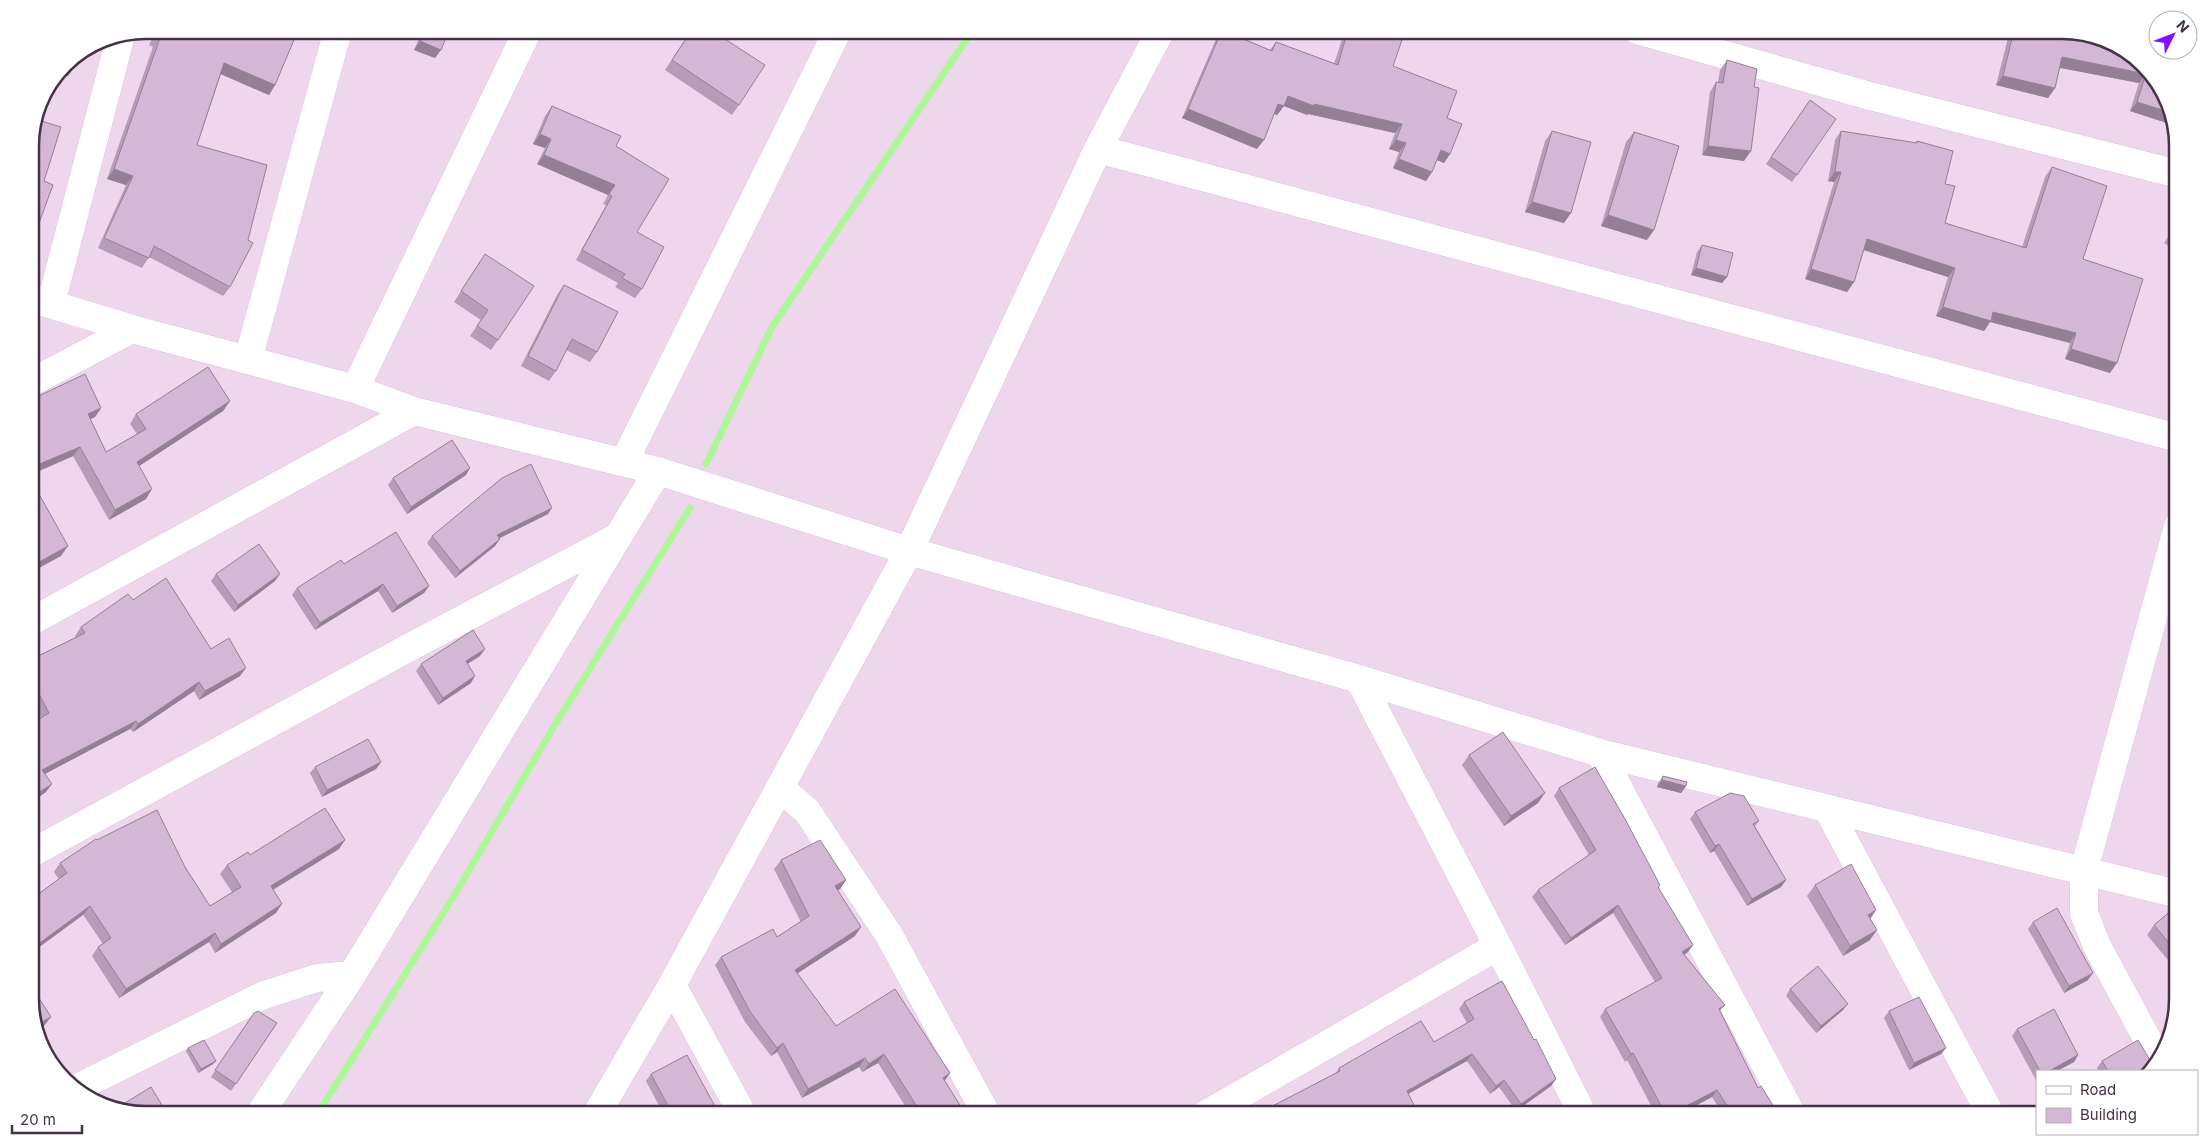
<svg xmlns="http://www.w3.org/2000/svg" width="2208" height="1145" font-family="Inter,sans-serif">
<rect width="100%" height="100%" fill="#f3e3f2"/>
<!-- residential -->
<path fill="#eed7ed" d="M146,30H2062L2159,82L2178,138V999L2166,1051L2147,1071H2037V1115H146L94,1103L49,1063L30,1007V138L39,101L64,64L102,39Z"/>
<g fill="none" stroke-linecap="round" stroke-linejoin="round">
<!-- stream -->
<path stroke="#aff599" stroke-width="7" d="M706,464L772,327L973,30
M317,1115L452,899L556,723L690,508"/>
<!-- minor casing -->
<g stroke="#ddc2dc" stroke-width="29">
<path id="minor" d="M1637,30L1870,96L2178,174
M1098,149L2178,438
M30,298L132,329L355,389L414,411L658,471L909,551L1359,679L1600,753L2178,894
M51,303L121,35
M248,360L338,30
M30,383L132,329
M355,389L528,30
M624,462L838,30
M30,622L414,411
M1359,679L1498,946L1583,1115
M1600,753L1792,1115
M780,788L807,811L889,935L987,1115
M1828,810L1991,1115
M30,854L410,647L618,537
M672,985L743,1115
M2158,1059L2097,946L2084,913V870L2178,526
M77,1088L264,995L317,978L352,975
M259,1115L352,975L658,471
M596,1115L672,985L909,551L1098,149L1161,30
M1205,1115L1498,946"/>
</g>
<!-- minor -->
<use href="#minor" stroke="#fff" stroke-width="28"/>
</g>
<!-- wall -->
<path fill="#b69db7" d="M157,30H290L287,37L275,85L269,95L221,74L197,145L230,287L223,296L149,257L142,268L98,248L126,185L107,179L153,47L149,45Z
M405,30H449L435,58L414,50L420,36Z
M691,30H711L739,105L732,115L665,70Z
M1222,30L1270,50L1276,42L1334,64L1344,33L1346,30H1370L1393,66L1447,118L1450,154L1444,163L1437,160L1432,172L1426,181L1393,168L1399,152L1389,149L1395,133L1308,114L1307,115L1284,106L1277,115L1274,114L1257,149L1182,118L1216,39Z
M2010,30H2062L2159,82L2173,125L2130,111L2139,83L2060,68L2055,88L2048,98L1996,85Z
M1727,60L1744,161L1702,155L1710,92L1716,82H1718L1720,70Z
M1810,100L1836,119L1792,182L1766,164Z
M552,106L616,146L637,232L642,289L635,298L615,287L618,283L576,260L606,205L603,204L608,195L537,164L545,148L533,144L545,116Z
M1552,131L1564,223L1525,212L1545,141Z
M1841,131L1916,143L1917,141L1945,184V223L2022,247L2045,177L2052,167L2083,259L2110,373L2065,359L2070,343L1990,322L1984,331L1936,316L1948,277L1864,250L1854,282L1847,292L1805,279L1834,182L1828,181L1835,140Z
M1634,132L1647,240L1601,226L1626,142Z
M2178,222V252L2164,243Z
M1702,245L1727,277L1722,283L1691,275L1697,252Z
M485,254L498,340L491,350L470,336L481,320L454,302Z
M564,285L597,352L590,362L566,350L556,371L549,381L521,366L557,295Z
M30,400L101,408L95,417L90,419L106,452L137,434L130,424L136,414L230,401L223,411L139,466L146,499L109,520L73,456L30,475Z
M466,475L407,514L388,485L393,478Z
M548,514L499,538L495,546L455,578L427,543L432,536Z
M344,564L429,586L424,593L392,613L378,591L315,630L292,595L297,588Z
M216,574L275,581L234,612L211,581Z
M133,600L211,649L240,676L199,700L194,691L133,732L130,729L45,774L46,792L30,803V724L41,717L30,696V660L76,637L75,636L81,627Z
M480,656L467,664L471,683L438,705L416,671L421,664Z
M1469,755L1538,803L1504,826L1462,765Z
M381,762L376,769L322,797L310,773L315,767Z
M1663,776L1686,786L1681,793L1657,787L1658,783Z
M1559,788L1659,888L1688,952L1684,955L1725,1005L1720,1011L1758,1088L1779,1115H1723L1712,1097L1678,1115H1656L1627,1060L1625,1062L1600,1017L1605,1009L1655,982L1613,913L1565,945L1532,897L1538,890L1589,855L1554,796Z
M1695,812L1759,821L1755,826L1786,880L1781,887L1747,906L1714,851L1710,853L1690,819Z
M97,840L185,867L210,906L232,892L220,874L227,865L250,855L339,849L273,890L276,913L215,953L209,942L119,998L92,956L98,947L103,944L54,872L60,863Z
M781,860L846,880L840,889L838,891L855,936L797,973L836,1026L945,1081L966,1115H911L878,1063L862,1072L859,1067L802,1098L777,1052L771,1056L745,1022L715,965L721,957L777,937L801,922L774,869Z
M1815,885L1876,910L1871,918L1870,940L1843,956L1807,896Z
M2178,905V972L2147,935L2154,925Z
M2033,922L2088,980L2064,993L2028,929Z
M1790,989L1843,1010L1816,1033L1786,996Z
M1464,1002L1534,1040L1556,1079L1551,1086L1516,1111L1499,1087L1490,1094L1467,1061L1259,1113L1335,1074L1339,1068L1434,1042L1467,1023L1459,1009Z
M1889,1011L1946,1048L1941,1054L1909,1070L1884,1018Z
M254,1013L277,1023L231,1091L211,1077Z
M2017,1029L2078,1055L2074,1062L2057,1071H2037V1082L2012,1036Z
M188,1048L216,1061L213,1064L198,1073L186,1051Z
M2102,1061L2147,1071H2099L2097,1068Z
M651,1074L717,1110L729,1115H664L646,1081Z"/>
<!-- shaded-wall -->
<path fill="#948095" d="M405,30H424L420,36Z
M743,30H769L763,39Z
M420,41L441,50L435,58L414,50Z
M2062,57L2146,74L2139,83L2056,67Z
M65,63L75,66L68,76L58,73Z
M224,63L275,85L269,95L218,73Z
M2003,76L2055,88L2048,98L1996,85Z
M48,88L55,89L48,99L41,97Z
M1288,96L1314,104L1402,124L1395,133L1308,114L1307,115L1284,106L1277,115L1272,113L1278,104Z
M2137,102L2169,112L2173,125L2130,111Z
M1188,109L1264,140L1257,149L1182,118Z
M540,134L551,139L545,148L533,144Z
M1396,140L1406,143L1399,152L1389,149Z
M1708,146L1751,151L1744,161L1702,155Z
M1441,150L1450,154L1444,163L1434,159Z
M544,155L615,185L608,195L537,164Z
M1399,159L1432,172L1426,181L1393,168Z
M114,169L133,176L126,185L107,179Z
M1835,172H1841L1834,182L1828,181Z
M1532,202L1571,213L1564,223L1525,212Z
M1608,215L1654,230L1647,240L1601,226Z
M30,220L39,223L31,233H30Z
M1867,239L1955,268L1948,277L1860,249Z
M1696,268L1727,277L1722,283L1691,275Z
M1811,269L1854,282L1847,292L1805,279Z
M1943,307L1993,312L2076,333L2070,343L1990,322L1984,331L1936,316Z
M2071,349L2117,363L2110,373L2065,359Z
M230,401L223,411L130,472L137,462Z
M101,408L95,417L81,424L88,414Z
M80,447L73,456L30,475V468Z
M470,468L466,475L407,514L411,507Z
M152,489L146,499L109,520L115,510Z
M552,508L548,514L492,542L497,535Z
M500,539L495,546L455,578L460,571Z
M68,546L61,556L30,573V567Z
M280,574L275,581L234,612L238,605Z
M383,584L378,591L315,630L320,623Z
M429,586L424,593L392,613L397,606Z
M485,649L480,656L461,668L466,661Z
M246,668L240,676L199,700L205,691Z
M475,676L471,683L438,705L443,698Z
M199,682L194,691L133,732L138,724Z
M136,721L130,729L37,778L42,770Z
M381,762L376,769L322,797L327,790Z
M1662,780L1686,786L1681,793L1657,787Z
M52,784L46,792L30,803V798Z
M1545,793L1538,803L1504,826L1511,816Z
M345,840L339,849L264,895L271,886Z
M1719,844L1714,851L1710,853L1715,846Z
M846,880L840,889L829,895L835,886Z
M1786,880L1781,887L1747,906L1752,899Z
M282,904L276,913L215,953L221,944Z
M1618,905L1613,913L1565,945L1571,938Z
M90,906L83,915L30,954V950Z
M1876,910L1869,920L1868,915Z
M861,927L855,936L789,979L795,970Z
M1877,930L1870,940L1843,956L1850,946Z
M215,933L209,942L119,998L126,989Z
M1693,945L1688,952L1676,960L1682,952Z
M2093,973L2088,980L2064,993L2069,986Z
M1848,1004L1843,1010L1816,1033L1821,1026Z
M51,1017L44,1026L38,1030L36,1025Z
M783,1043L777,1052L771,1056L777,1048Z
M1946,1048L1941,1054L1909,1070L1914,1063Z
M1633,1053L1627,1060L1625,1062L1631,1054Z
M884,1054L878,1063L862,1072L869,1064Z
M1472,1054L1467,1061L1401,1098L1407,1091Z
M2078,1055L2074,1062L2057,1071H2049Z
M865,1058L859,1067L802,1098L808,1089Z
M216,1061L213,1064L198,1073L201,1069Z
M950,1073L944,1082L943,1078Z
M1556,1079L1551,1086L1516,1111L1521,1104Z
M1504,1080L1499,1087L1490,1094L1496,1086Z
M1717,1090L1712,1097L1678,1115H1669Z"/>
<!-- building -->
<path fill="#d4b7d5" stroke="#948095" d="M159,30H290L287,37L294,40L275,85L224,63L197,145L267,165L248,240L253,243L230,287L154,246L149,258L104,238L133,176L114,169L160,38L156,35Z
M425,30H449L441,50L420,41Z
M692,30H711L765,65L739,105L672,60Z
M1222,30L1272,51L1276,42L1338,65L1348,30H1370L1402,40L1393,66L1457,91L1447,118L1462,124L1450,154L1441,150L1432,172L1399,159L1406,143L1396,140L1402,124L1314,104V106L1288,96L1284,106L1278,104L1264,140L1188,109Z
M2014,30H2062L2114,42L2159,82L2169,112L2137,102L2146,74L2062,57L2055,88L2003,76Z
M78,54L75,66L65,63Z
M1727,60L1757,69L1754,87L1759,88L1751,151L1708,146L1716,82L1723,83Z
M60,70L55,89L48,88Z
M1810,100L1836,119L1797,175L1771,157Z
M552,106L621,136L616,146L669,179L637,232L664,247L642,289L622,278L625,274L582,250L612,196L609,194L615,185L544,155L551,139L540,134Z
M35,119L61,127L44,181L53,185L39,223L30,220V138Z
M1552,131L1591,142L1571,213L1532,202Z
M1841,131L1917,143V141L1953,151L1945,184L1955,186L1945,223L2026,248L2052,167L2107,186L2083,259L2143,279L2117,363L2071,349L2076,333L1993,312L1991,321L1943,307L1955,268L1867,239L1854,282L1811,269L1841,172H1835Z
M1634,132L1679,146L1654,230L1608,215Z
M2178,223V242L2169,237Z
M1702,245L1733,253L1727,277L1696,268Z
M485,254L534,286L498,340L477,326L488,310L461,291Z
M564,285L618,312L597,352L572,339L556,371L528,356Z
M208,367L230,401L137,462L152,489L115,510L80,447L30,468V400L85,374L101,408L88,414L106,452L146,429L136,414Z
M452,440L470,468L411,507L393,478Z
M531,464L552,508L497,535L500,539L460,571L432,536L502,478Z
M30,478L68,546L30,567Z
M396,532L429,586L397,606L383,584L320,623L297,588L341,560L344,564Z
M259,544L280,574L238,605L216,574Z
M166,578L211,649L229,638L246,668L205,691L199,682L138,724L136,721L42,770L52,784L30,798V724L49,713L30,677V660L85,633L81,627L128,594L133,600Z
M473,630L485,649L466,661L475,676L443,698L421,664Z
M1503,732L1545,793L1511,816L1469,755Z
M368,739L381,762L327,790L315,767Z
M1595,767L1625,819L1660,885L1658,887L1693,945L1682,952L1725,1005L1719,1009L1758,1088L1761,1086L1779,1115H1733L1717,1090L1669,1115H1666L1633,1053L1631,1054L1605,1009L1662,978L1618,905L1571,938L1538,890L1596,850L1559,788Z
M1663,776L1687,782L1686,786L1662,780Z
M1730,793L1744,796L1759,821L1753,824L1786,880L1752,899L1719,844L1715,846L1695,812Z
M325,808L345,840L271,886L282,904L221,944L215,933L126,989L98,947L111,938L90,906L30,950V900L67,873L60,863L96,839L97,840L157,810L185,867L210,906L241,887L227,865L248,852L250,855Z
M820,840L846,880L835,886L861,927L795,970L836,1026L895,989L950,1073L943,1078L966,1115H911L919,1110L884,1054L869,1064L865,1058L808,1089L783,1043L777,1048L751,1013L721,957L773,929L777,937L809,916L781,860Z
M1851,864L1876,910L1868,915L1877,930L1850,946L1815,885Z
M2178,905V954L2154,925Z
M2057,908L2093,973L2069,986L2033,922Z
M1818,966L1848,1004L1821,1026L1790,989Z
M1502,981L1534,1040L1536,1039L1556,1079L1521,1104L1504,1080L1496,1086L1472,1054L1407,1091L1419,1115H1245L1255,1108L1259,1113L1340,1071L1339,1068L1421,1021L1434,1042L1474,1019L1464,1002Z
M30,984L51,1017L36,1025L30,1007Z
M1919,997L1946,1048L1914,1063L1889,1011Z
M2054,1009L2078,1055L2049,1071H2040L2017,1029Z
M258,1011L277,1023L236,1084L215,1070L254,1013Z
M204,1040L216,1061L201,1069L188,1048Z
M2138,1040L2153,1065L2147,1071H2108L2102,1061Z
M687,1055L717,1110L723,1106L729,1115H673L651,1074Z
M151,1087L168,1115H146L117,1108Z"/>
<!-- crop -->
<path d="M0 0H2208V1145H0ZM146 39H2062A107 107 0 0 1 2169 146V999A107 107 0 0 1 2062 1106H146A107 107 0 0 1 39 999V146A107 107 0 0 1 146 39Z" fill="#fff" fill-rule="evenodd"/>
<path fill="none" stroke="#443345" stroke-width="2.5" d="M146 39H2062A107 107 0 0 1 2169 146V999A107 107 0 0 1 2062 1106H146A107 107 0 0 1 39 999V146A107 107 0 0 1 146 39Z"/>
<!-- legend -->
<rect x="2036" y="1070" width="162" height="65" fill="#ffffff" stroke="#b4adb5"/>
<rect x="2046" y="1086" width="25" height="8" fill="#ffffff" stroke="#b4adb5"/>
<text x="2080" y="1095" font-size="15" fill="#443345">Road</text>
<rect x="2046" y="1108" width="25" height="15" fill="#d4b7d5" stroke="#b4adb5"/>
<text x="2080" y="1120" font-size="15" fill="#443345">Building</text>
<!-- north arrow -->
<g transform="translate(2173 35) rotate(48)"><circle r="24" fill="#ffffff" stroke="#b4adb5"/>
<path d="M0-4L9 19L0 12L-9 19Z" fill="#870dff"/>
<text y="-8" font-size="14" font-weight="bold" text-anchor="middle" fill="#443345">N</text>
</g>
<!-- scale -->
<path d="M12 1125v8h70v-8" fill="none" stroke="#443345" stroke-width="2.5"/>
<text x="20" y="1125" font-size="15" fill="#443345" stroke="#ffffff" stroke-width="4" paint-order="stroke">20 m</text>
</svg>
